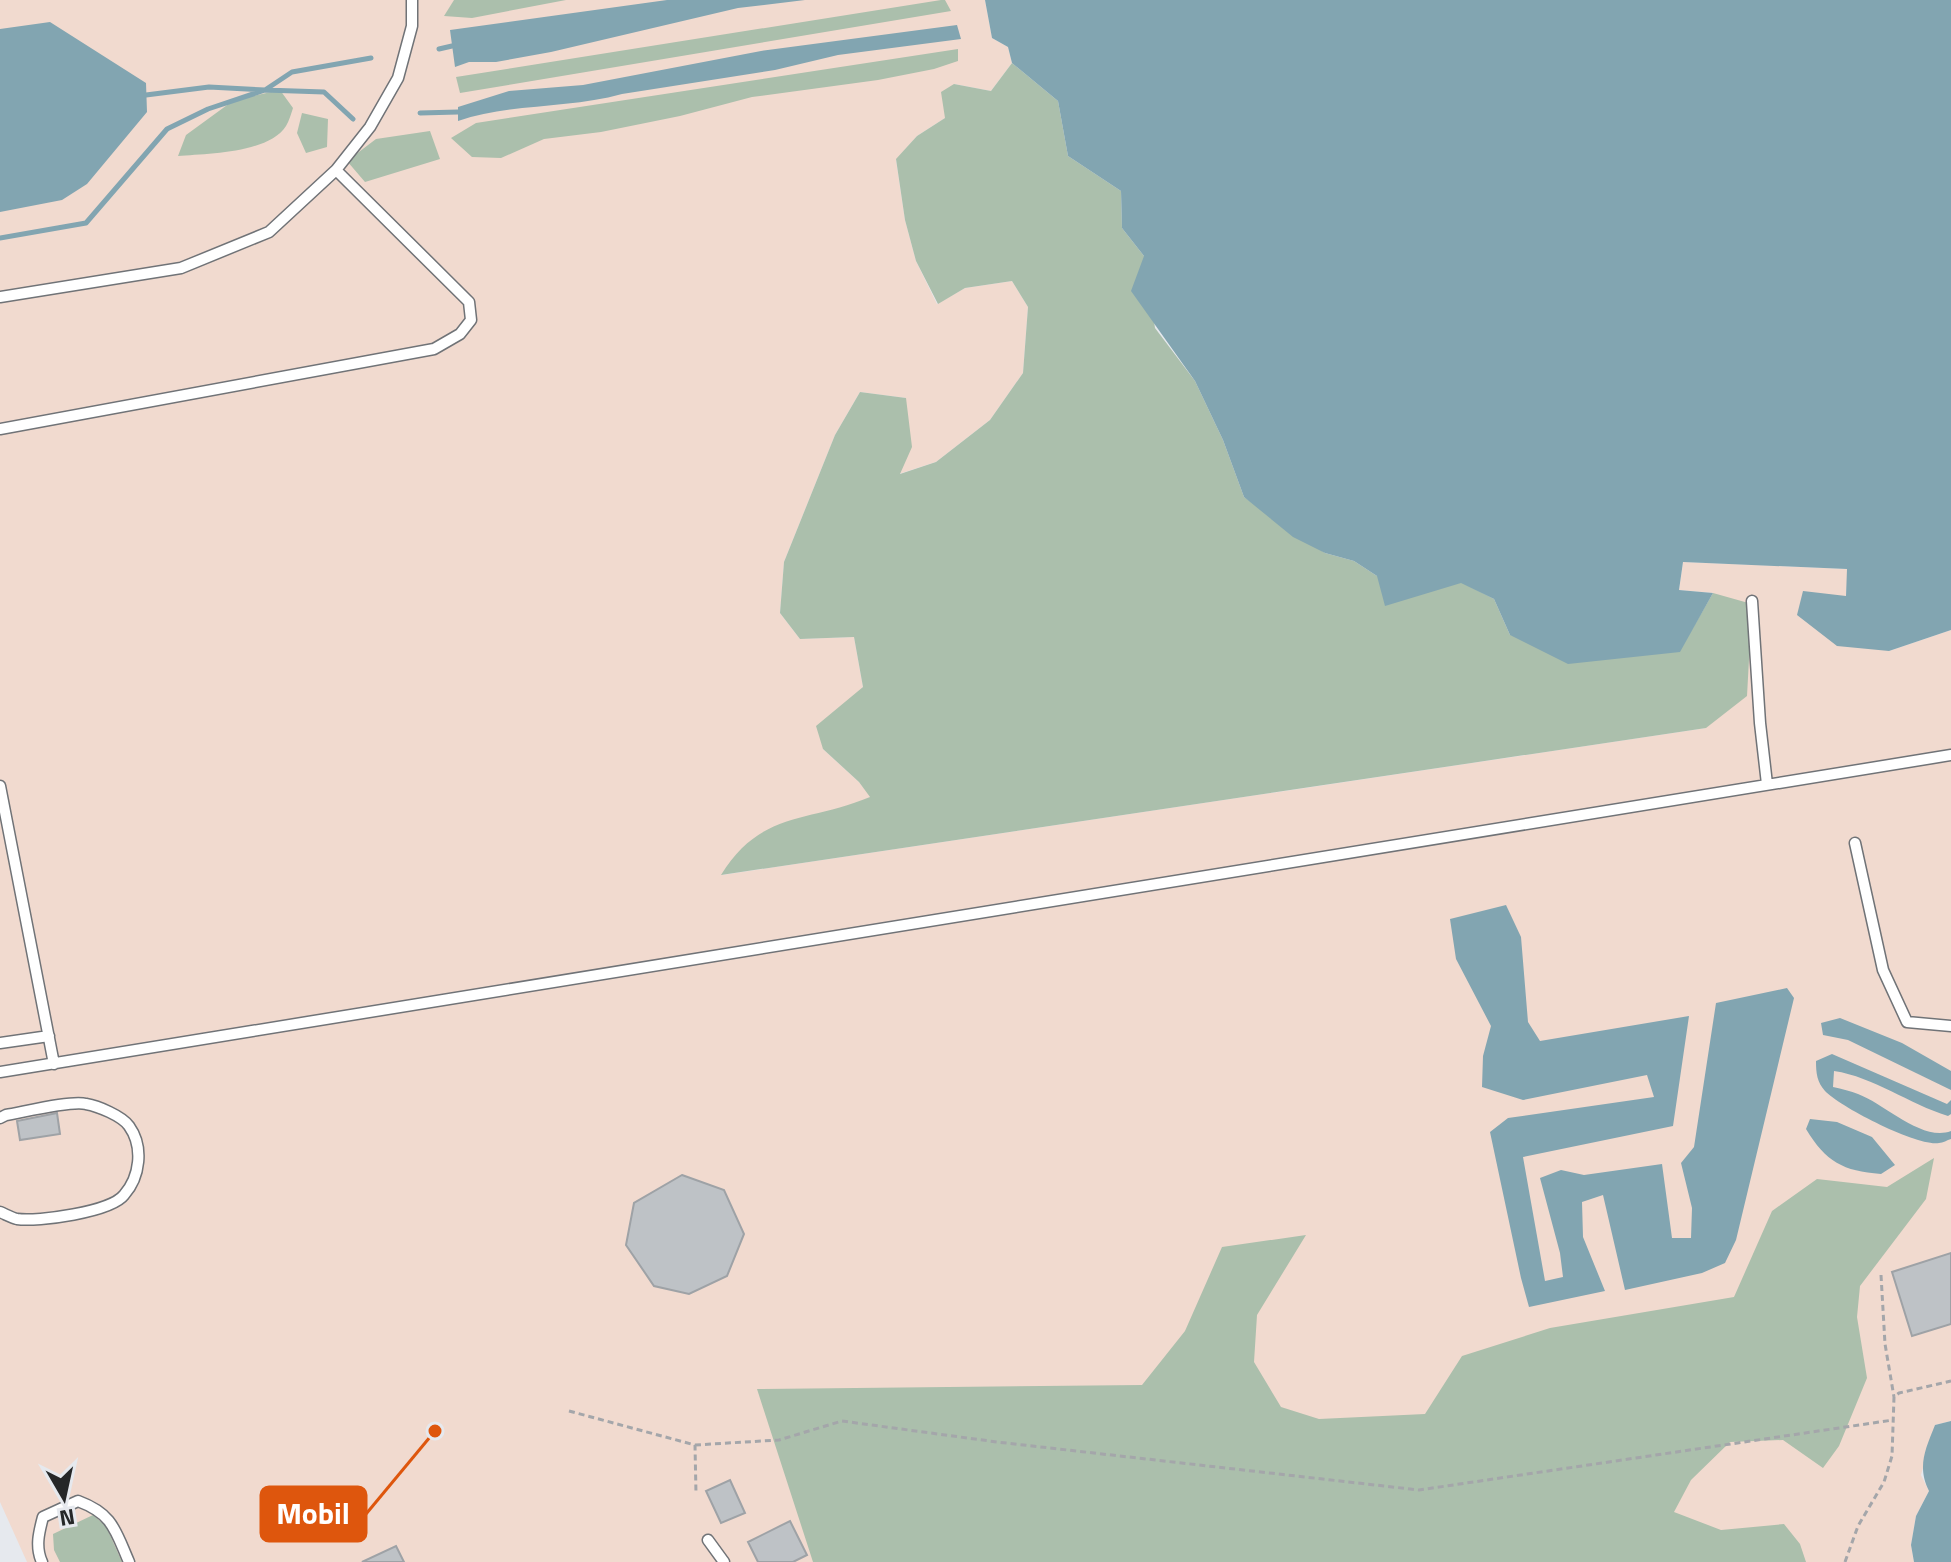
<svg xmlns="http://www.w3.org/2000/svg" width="1951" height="1562" font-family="'Titillium Web',sans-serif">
<rect width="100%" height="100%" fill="#e6e9ee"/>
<!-- industrial -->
<path fill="#f1dacf" d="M0,0H985L992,38L1008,47L1012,63L991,91L954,84L945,118L917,136L896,160L905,220L916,261L937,304L965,288L1012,281L1028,307L1023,373L990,420L936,462L899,474L906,398L860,392L835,435L784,562L780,613L800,639L854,637L863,687L823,749L859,782L871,797L848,806L722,875L1706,728L1713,593L1679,590L1683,562L1848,569L1846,596L1889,651L1951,630V1421L1935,1425L1921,1475L1929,1491L1916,1516L1911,1545L1914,1562H27L0,1502Z"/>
<!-- green -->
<path fill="#abbfac" d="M454,0H566L472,18L444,16Z
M941,0H945L951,11L460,93L456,77Z
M958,49V61L934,69L878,80L752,97L680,116L601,132L544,139L501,158L472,157L451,138L476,123Z
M1012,63L1058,101L1068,156L1121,191L1122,228L1144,256L1155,328L1195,381L1223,440L1244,497L1325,553L1354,561L1377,576L1461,582L1494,599L1510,635L1679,652L1713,593L1752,604L1747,696L1706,728L721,875C761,810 808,823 870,797L859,782L823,749L816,726L863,687L854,637L800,639L780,613L784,562L835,435L860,392L906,398L912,447L900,474L936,462L990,420L1023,373L1028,307L1012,281L965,288L938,304L916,261L905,220L896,159L917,136L945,118L941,92L954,84L991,91Z
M280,90L293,108C291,114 289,121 286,126C269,153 207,154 178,156L186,135L234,100Z
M302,113L328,119L327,147L306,153L297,133Z
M430,131L440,159L365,182L347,161L376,139Z
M1934,1158L1926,1199L1860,1286L1857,1317L1867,1378L1839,1446L1823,1468L1783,1440L1730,1442L1691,1480L1674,1512L1721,1530L1784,1524L1800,1544L1806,1562H813L757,1389L1142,1385L1185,1331L1222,1247L1306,1235L1257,1315L1254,1362L1281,1407L1319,1419L1425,1414L1462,1356L1550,1328L1734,1297L1772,1211L1817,1179L1887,1187Z
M93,1515L106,1526L122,1562H60L54,1550L53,1534Z"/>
<!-- water -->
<path fill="#82a5b1" d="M667,0H805L738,8L551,52L496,62H469L455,67L450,30Z
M985,0H1951V630L1889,651L1837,646L1797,615L1803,591L1846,596L1847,569L1683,562L1679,590L1713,593L1680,652L1568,664L1510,635L1494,599L1461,583L1385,606L1377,576L1354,561L1325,553L1293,537L1244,497L1223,440L1195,381L1131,291L1144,256L1122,228L1121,191L1068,156L1058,101L1012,63L1008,47L992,38Z
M50,22L146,83L147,112L87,184L62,200L0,212V29Z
M957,25L961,39L838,55L775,70L622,94C569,109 510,103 458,121V107L509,91L583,85L761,51Z
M1506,905L1521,937L1528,1022L1540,1041L1689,1016L1673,1126L1523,1157L1545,1281L1563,1277L1560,1253L1540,1178L1561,1170L1584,1175L1662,1164L1672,1238H1691L1692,1208L1681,1163L1694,1147L1716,1003L1787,988L1794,998L1736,1240L1725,1263L1702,1273L1625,1290L1603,1195L1582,1202L1583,1237L1605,1291L1529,1307L1521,1278L1490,1132L1508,1118L1654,1097L1647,1075L1523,1100L1482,1087L1483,1056L1491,1026L1456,959L1450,919Z
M1840,1018L1902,1043L1951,1071V1090L1848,1040L1823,1035L1821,1023Z
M1832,1054L1947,1104L1951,1100V1114L1948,1116C1909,1104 1874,1077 1834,1071L1833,1087C1842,1089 1851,1091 1858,1094C1885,1104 1922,1142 1951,1131V1139C1947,1140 1943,1143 1939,1143C1918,1147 1840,1107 1825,1091C1817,1082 1816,1073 1816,1061Z
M1810,1119L1837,1122L1872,1137L1895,1165L1881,1174C1843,1171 1826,1162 1806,1129Z
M1951,1421V1562H1914L1911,1545L1916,1516L1929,1491C1917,1467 1925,1450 1935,1425Z"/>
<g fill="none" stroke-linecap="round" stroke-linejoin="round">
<!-- stream -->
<path stroke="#82a5b1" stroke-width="5" d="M439,49L452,46
M146,95L209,87L265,90L292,72L371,58
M420,113L458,112
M0,238L86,223L167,129L208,109L265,90L324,92L353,119"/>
</g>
<!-- building -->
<path fill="#bec2c6" stroke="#9ea2a6" stroke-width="2" d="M57,1113L60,1134L20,1140L17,1121Z
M682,1175L724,1190L744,1234L727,1276L689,1294L654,1286L626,1245L634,1203Z
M1951,1253V1324L1912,1336L1892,1272Z
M730,1480L745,1513L721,1523L706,1491Z
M790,1521L807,1555L793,1562H758L748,1542Z
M396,1546L404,1562H362Z"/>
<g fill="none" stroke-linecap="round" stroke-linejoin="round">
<!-- lane casing -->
<g stroke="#707377" stroke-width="13">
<path id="lane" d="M0,297L181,268L269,232L336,170L370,127L398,78L412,26V0
M0,429L434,349L460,334L471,320L469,302L336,170
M1752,601L1760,723L1767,784
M0,786L54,1064
M1855,843L1883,970L1907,1022L1951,1026
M0,1043L49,1036
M0,1072L1951,755
M0,1118L6,1115C24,1112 72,1100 86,1104C98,1106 122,1116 129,1126C144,1147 140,1177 124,1195C111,1212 38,1222 17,1219C12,1218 5,1214 0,1212
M708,1540L724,1562
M42,1562C35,1547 39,1532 43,1517L78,1501C113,1514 115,1530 129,1562"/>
</g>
<!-- path -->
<path stroke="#a4a6aa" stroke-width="3" stroke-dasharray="6 4" stroke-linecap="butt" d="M1881,1275L1885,1344L1894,1397
M569,1411L695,1445L696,1494
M695,1445L779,1440L842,1421L997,1442L1419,1490L1893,1420
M1845,1562L1858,1526L1884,1482L1892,1456L1894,1397L1899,1393L1951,1381"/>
<!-- lane -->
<use href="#lane" stroke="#fff" stroke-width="10"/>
</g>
<!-- callouts -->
<path fill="none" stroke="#de560d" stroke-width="3" d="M435 1431L366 1514"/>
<circle fill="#de560d" stroke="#e6e9ee" stroke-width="3" cx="435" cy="1431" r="8"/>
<rect fill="#de560d" stroke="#de560d" stroke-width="3" x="261" y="1487" width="105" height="54" rx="8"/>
<g font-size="30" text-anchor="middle" font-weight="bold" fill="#fff">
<text x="313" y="1524">Mobil</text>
</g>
<!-- north arrow -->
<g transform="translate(64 1498) rotate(171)" stroke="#e6e9ee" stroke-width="6" paint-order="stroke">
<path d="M0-6L14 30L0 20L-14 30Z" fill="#252728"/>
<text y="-12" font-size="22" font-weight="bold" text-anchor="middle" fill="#252728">N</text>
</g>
</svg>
